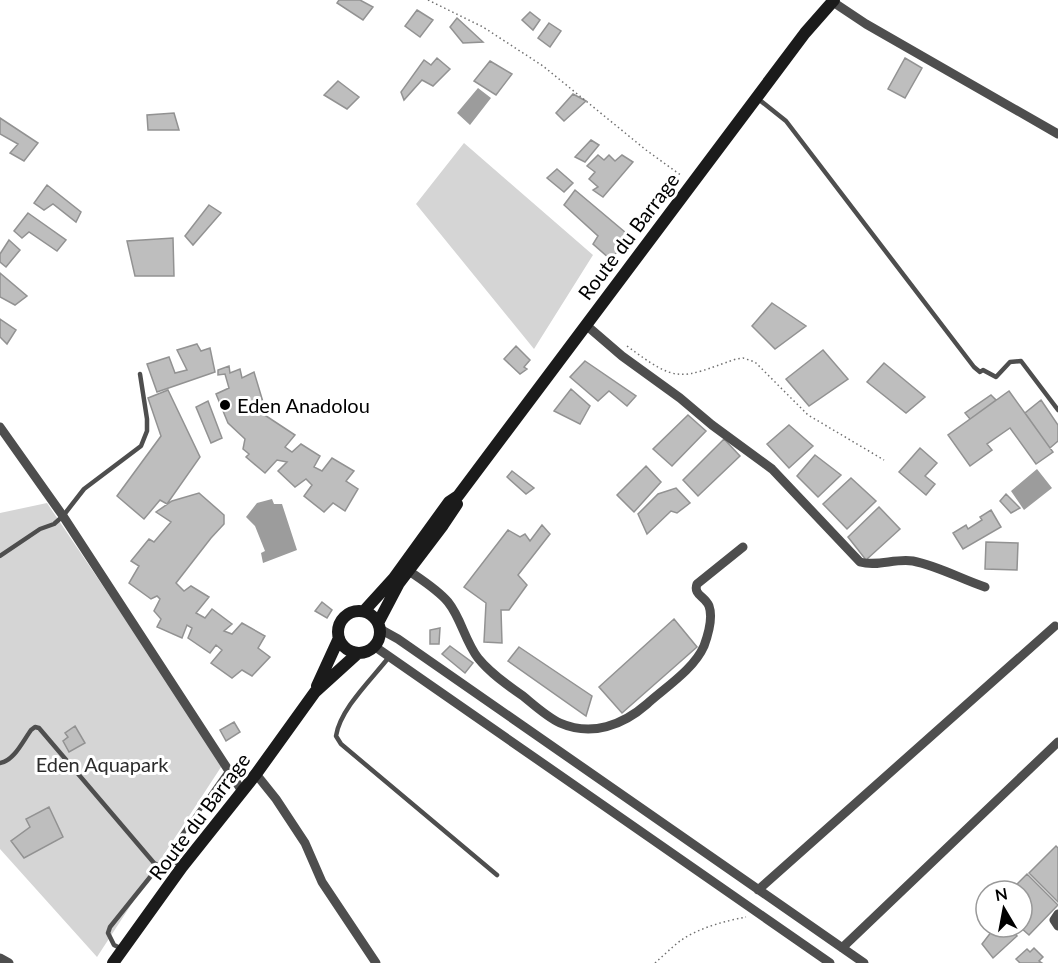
<svg xmlns="http://www.w3.org/2000/svg" width="1058" height="963" font-family="Lato,sans-serif">
<rect width="100%" height="100%" fill="#fff"/>
<!-- green -->
<path fill="#d5d5d5" d="M464,143L593,255L534,349L416,204Z
M47,503L223,764L97,957L0,849V513Z"/>
<!-- water -->
<path fill="#9c9c9c" d="M478,88L491,98L470,125L457,113Z
M1037,469L1052,488L1024,510L1011,491Z
M272,499L274,504H282L297,550L263,563L261,553L265,551L255,526L246,517L257,503Z"/>
<!-- building -->
<path fill="#bebebe" stroke="#929292" stroke-width="1.5" d="M339,0H360L373,7L363,20L337,3Z
M417,10L433,20L420,37L405,26Z
M530,12L540,20L533,30L522,20Z
M457,18L483,42L463,43L450,27Z
M549,23L561,31L550,47L538,38Z
M437,58L450,69L433,86L422,80L404,100L401,92L424,60L431,65Z
M905,58L922,68L905,98L888,89Z
M490,61L512,74L496,95L474,81Z
M338,81L359,97L347,109L324,95Z
M573,94L586,101L564,121L556,113Z
M174,113L179,130H148L147,115Z
M0,118L38,143L24,161L10,153L18,144L0,134Z
M591,140L599,145L585,162L575,157Z
M598,155L604,160L609,155L615,161L622,155L633,162L603,197L593,190L598,187L589,179L595,172L587,166Z
M557,169L573,183L564,192L547,178Z
M47,185L81,212L76,222L53,204L44,210L34,203Z
M575,190L632,238L610,259L593,244L598,236L564,205Z
M209,205L221,213L193,245L185,236Z
M28,213L66,240L57,251L29,232L22,238L14,231Z
M173,238L174,276H135L127,241Z
M9,240L20,250L6,267L0,262V254Z
M0,273L27,296L15,305L0,297Z
M772,303L806,326L775,349L752,326Z
M0,319L16,330L7,344L0,337Z
M197,344L201,351L210,348L215,372L157,392L147,364L169,357L175,373L187,370L177,350Z
M516,346L530,360L524,367L527,369L520,374L504,359Z
M823,350L848,379L809,406L786,379Z
M585,361L636,396L627,406L609,391L598,401L570,377Z
M884,363L925,397L906,413L867,382Z
M229,366L230,373L240,369L242,378L254,372L263,402L254,408L295,435L285,447L292,452L301,444L320,456L314,467L322,471L332,458L354,471L346,481L358,489L345,511L333,503L324,512L304,496L312,485L306,479L295,487L278,471L287,462L277,460L265,473L246,457L249,454L243,449L245,439L228,423L216,394L229,388L225,374L218,375V370Z
M571,389L590,406L580,424L554,411Z
M168,390L200,457L167,504L160,500L144,519L117,496L161,436L148,398Z
M1009,391L1053,452L1036,464L1010,428L987,444L992,450L970,466L948,435Z
M991,395L996,400L970,419L965,413Z
M1041,400L1058,425V441L1050,448L1025,413Z
M208,401L222,438L211,443L196,407Z
M688,415L706,431L672,466L653,449Z
M789,425L813,446L789,468L767,444Z
M724,439L740,456L698,496L683,480Z
M920,448L937,463L925,476L935,484L926,495L899,472Z
M815,455L841,475L818,497L797,476Z
M646,466L661,482L634,512L617,495Z
M512,471L534,488L526,494L507,477Z
M851,478L876,501L847,529L823,504Z
M676,488L690,503L677,513L671,511L647,534L638,514L658,494Z
M199,493L224,515V524L211,538L176,583L184,591L191,586L209,597L196,613L205,618L212,609L232,624L224,631L232,634L242,623L265,636L258,648L270,657L252,676L242,670L232,678L211,663L222,650L216,645L210,653L188,638L192,628L187,625L182,638L157,627L161,619L154,611L160,599L157,596L151,599L129,583L139,566L131,561L149,539L154,542L171,522L156,512L172,501Z
M1006,494L1020,508L1011,513L1000,501Z
M879,507L900,529L866,560L848,537Z
M991,510L1001,527L963,549L953,533L966,525L968,529L982,520L980,517Z
M542,525L550,534L518,575L527,585L509,610H501L502,643L484,642L486,603L464,587L508,530L520,537L525,534L530,541Z
M986,542L1018,543L1017,570L985,569Z
M322,602L332,610L327,618L315,611Z
M674,619L697,647L622,713L599,687Z
M440,628L439,644H430V630Z
M450,646L473,663L465,673L442,654Z
M519,647L592,696L586,716L508,661Z
M234,722L240,732L226,741L220,730Z
M75,726L85,743L69,752L63,741L68,737L65,733Z
M49,807L63,837L24,858L11,841L30,827L26,819Z
M1056,846L1058,848V902L1029,873Z
M1027,874L1058,905L1029,935L1020,927H1022V891H1010Z
M995,927H1010L1017,936L993,958L982,944Z
M1034,948L1043,957L1039,961L1042,963H1020L1016,959L1027,949L1030,952Z"/>
<g fill="none" stroke-linecap="round" stroke-linejoin="round">
<!-- path -->
<path stroke="#707070" stroke-width="1.5" stroke-dasharray="1.5 3" stroke-linecap="butt" d="M428,0L483,27L543,66L646,150L682,176
M627,346C678,384 679,379 736,359L743,358L755,362L808,415L884,460
M655,963C663,956 671,948 680,941C698,928 725,921 746,917"/>
<!-- service -->
<path stroke="#4e4e4e" stroke-width="4.5" d="M757,98L786,121L974,367L980,372L983,370L996,377L1010,362L1021,361L1058,410
M0,556L40,529L54,524L63,516L84,489L141,446L147,431V419L140,374
M389,657C372,679 340,709 336,736L341,744L497,875
M0,763C14,761 23,741 31,730L35,727L39,728L154,863L159,866
M167,856L182,867
M122,949L114,945L108,933L110,927L167,856L228,770"/>
<!-- minor -->
<path stroke="#4e4e4e" stroke-width="9" d="M833,2L866,24L1058,134
M586,325L622,356L680,398L712,425L772,469L860,562C878,567 895,558 913,561C938,566 961,579 985,587
M0,427L63,516L242,791
M409,571C422,580 438,590 448,602C461,618 465,641 478,658C490,673 507,685 523,696C534,705 547,717 560,723C592,737 623,725 647,704C666,687 694,669 704,646C708,635 713,617 709,606C705,596 693,595 697,584L743,547
M380,629L398,639L864,963
M374,646L830,963
M256,774L276,799L305,843L322,882L376,963
M758,890L1055,626
M1058,914L1054,920L1058,926
M842,948L1058,742
M0,958L9,963"/>
<!-- secondary -->
<path stroke="#1b1b1b" stroke-width="12" d="M364,611L394,578L449,502L458,496L805,33L834,0
M338 632a21 21 0 1 1 42 0a21 21 0 1 1-42 0Z
M378,623L399,583L443,525L457,504
M317,686L339,638
M113,963L182,867L256,774L315,692L358,653"/>
</g>
<!-- markers -->
<circle fill="#000" stroke="#fff" stroke-width="2" cx="225" cy="405" r="6"/>
<g text-anchor="middle" dominant-baseline="central" stroke-width="6" stroke-linejoin="round" paint-order="stroke">
<!-- street labels -->
<g font-size="20" fill="#000" stroke="#fff">
<text transform="translate(628 236) rotate(-53)">Route du Barrage</text>
<text transform="translate(199 816) rotate(-53)">Route du Barrage</text>
</g>
<!-- poi labels -->
<g font-size="20" fill="#000" stroke="#fff" text-anchor="start">
<text x="237" y="405">Eden Anadolou</text>
</g>
<!-- park labels -->
<g font-size="20" fill="#2c2c2c" stroke="#fff">
<text x="102" y="764">Eden Aquapark</text>
</g>
</g>
<!-- north arrow -->
<g transform="translate(1004 909) rotate(350)"><circle r="28" fill="#ffffff" stroke="#999999" stroke-width="1.5"/>
<path d="M0-4.5L10 22L0 15L-10 22Z" fill="#000000"/>
<text y="-9" font-size="16" font-weight="bold" text-anchor="middle" fill="#000000">N</text>
</g>
</svg>
